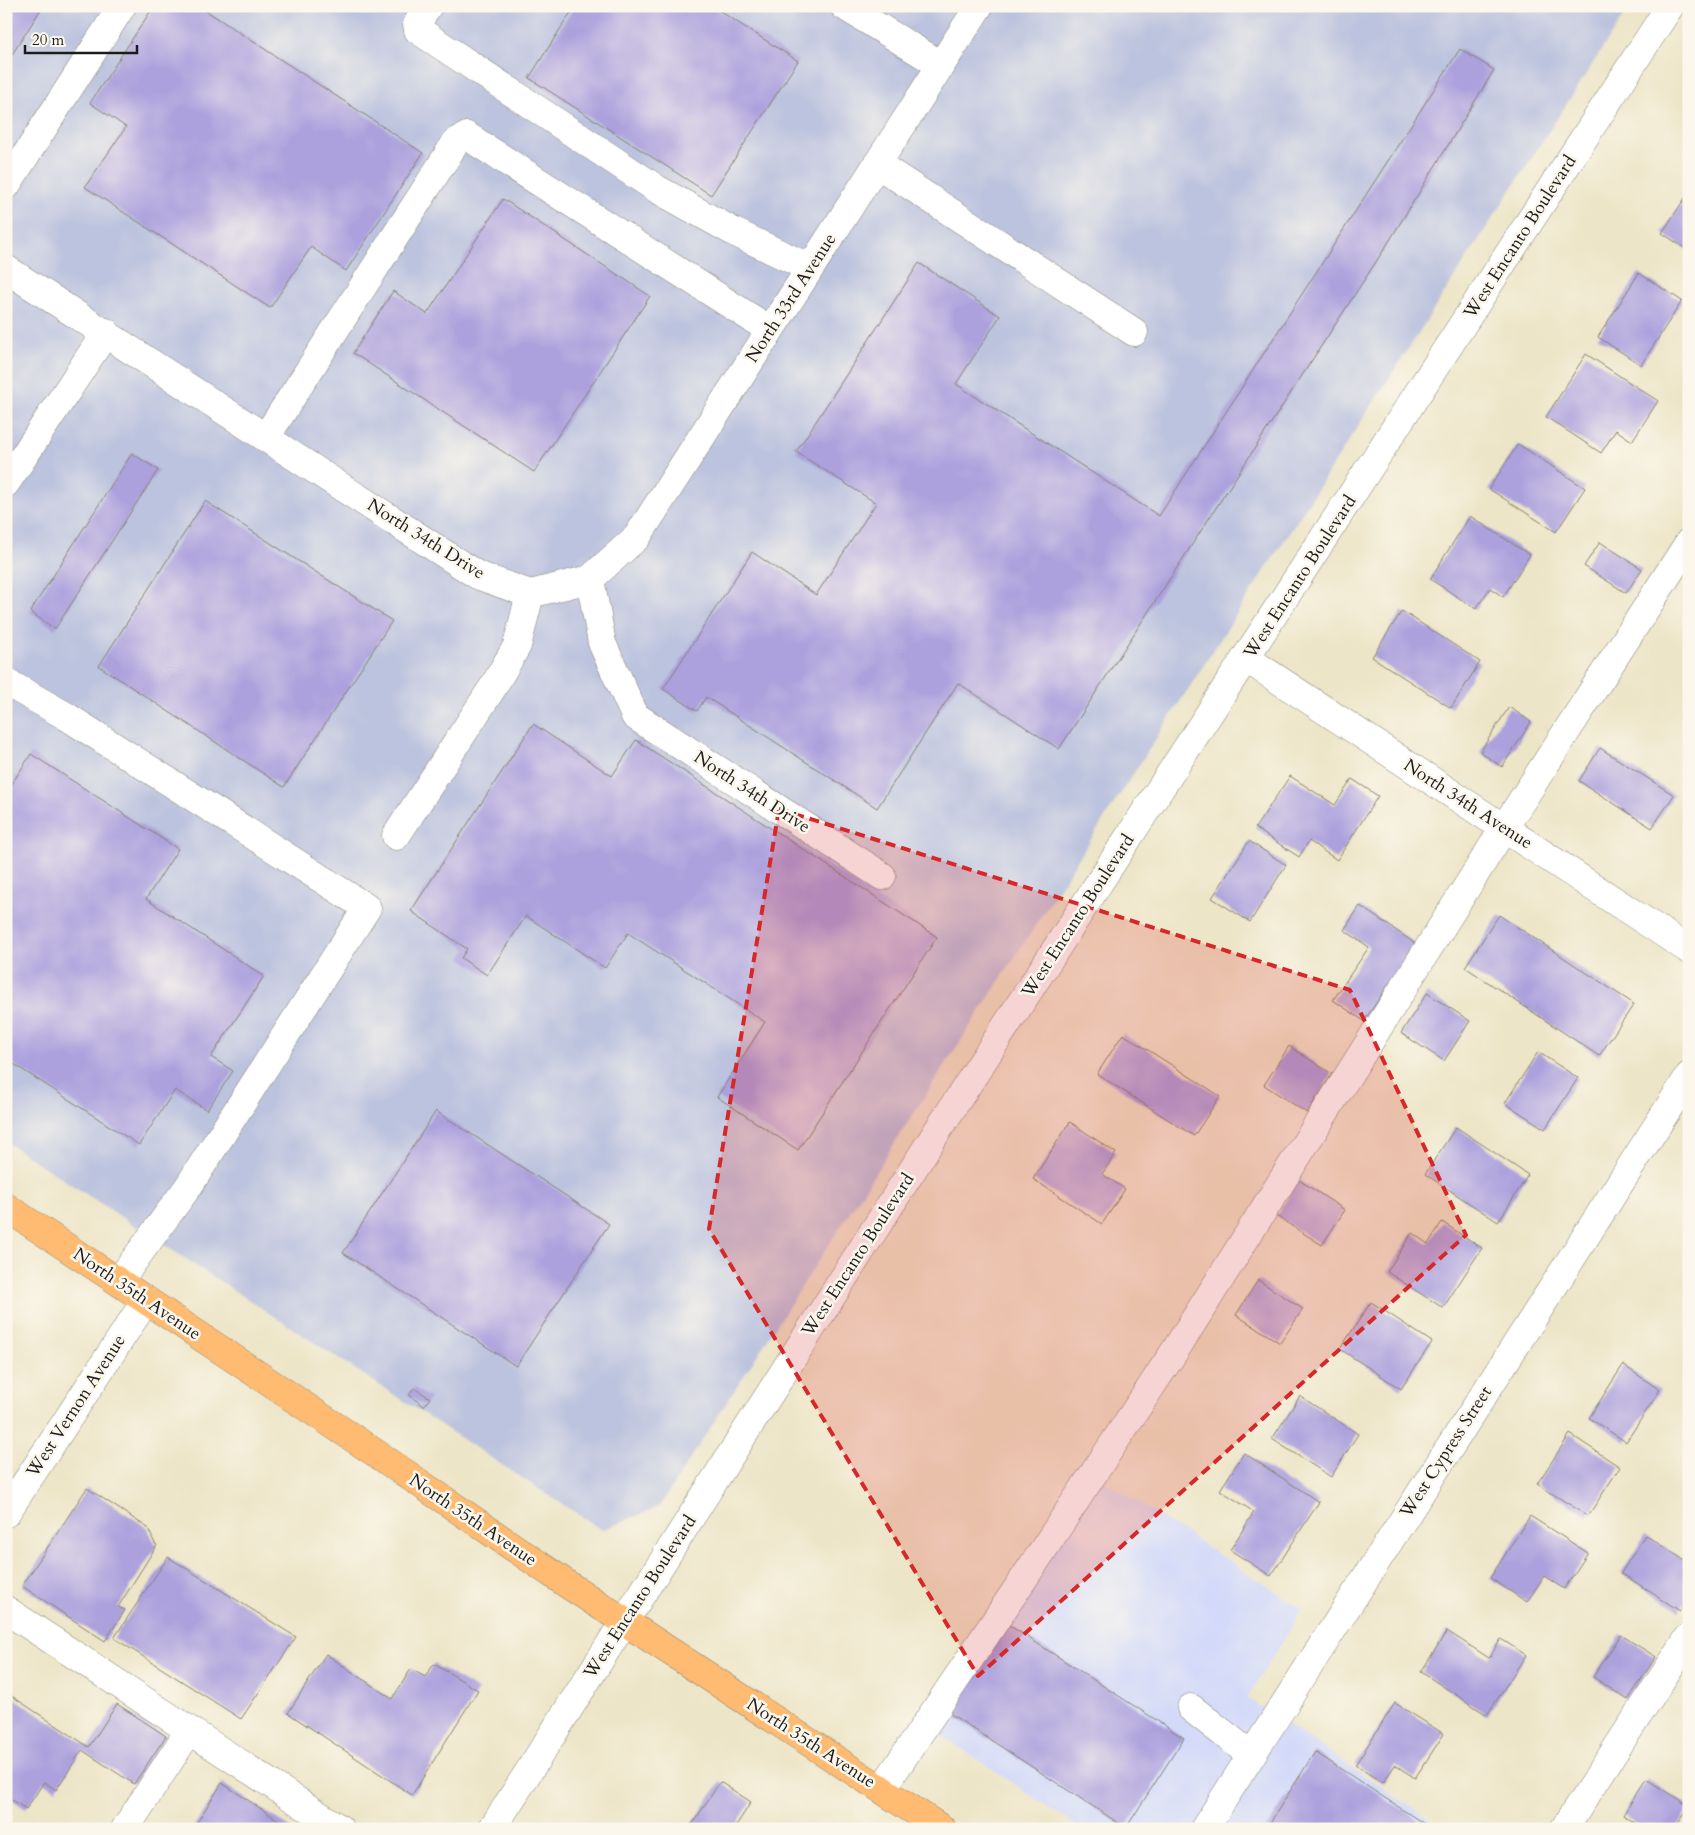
<svg xmlns="http://www.w3.org/2000/svg" width="1695" height="1835" font-family="Cardo,serif">
<rect width="100%" height="100%" fill="#fbf7ec"/>
<filter id="ink" filterUnits="userSpaceOnUse"><feTurbulence type="fractalNoise" baseFrequency=".02" numOctaves="2"/><feDisplacementMap in="SourceGraphic" scale="10" xChannelSelector="R" yChannelSelector="G"/><feConvolveMatrix kernelMatrix="1 2 1 2 8 2 1 2 1" color-interpolation-filters="sRGB"/></filter>
<filter id="wash" filterUnits="userSpaceOnUse"><feTurbulence type="fractalNoise" baseFrequency=".0096" numOctaves="4" result="noise"/><feDisplacementMap in="SourceGraphic" scale="20" xChannelSelector="R" yChannelSelector="G"/><feGaussianBlur stdDeviation="1.12" result="paint"/><feColorMatrix in="noise" values="0 0 0 0 0 0 0 0 0 0 0 0 0 0 0 0 0 1.4 0 .05"/><feComposite in="paint" operator="in"/></filter>
<g filter="url(#wash)">
<rect width="100%" height="100%" fill="#ede5c7"/>
<!-- built -->
<path fill="#d2d9f9" d="M1102,1479L1303,1609L1247,1698L1445,1829H1081L935,1731Z"/>
<!-- industrial -->
<path fill="#bcc3de" d="M6,6H1630L659,1507L602,1530L6,1142Z"/>
<g id="blocks">
<!-- building -->
<path fill="#aca0dd" d="M6,6H43L6,64Z
M154,6H199L423,153L346,271L311,247L270,308L85,187L126,127L90,103Z
M575,6H712L798,61L711,195L529,78Z
M1460,49L1494,70L1385,248L1059,749L958,683L877,808L706,697L697,711L663,689L752,552L816,595L876,503L796,452L919,263L1000,316L956,384L1159,516Z
M1689,192V251L1662,233Z
M503,199L650,296L534,472L353,353L393,291L427,314Z
M1639,273L1682,301L1641,365L1598,337Z
M1586,354L1658,401L1632,441L1616,430L1601,453L1546,417Z
M1518,444L1585,488L1556,532L1489,489Z
M132,453L158,470L55,629L30,612Z
M205,501L392,621L284,787L99,666Z
M1470,516L1530,555L1503,597L1490,588L1476,609L1430,579Z
M1600,542L1642,569L1626,593L1584,566Z
M1402,611L1480,662L1451,708L1372,657Z
M1509,707L1531,722L1502,767L1480,752Z
M533,724L612,776L636,740L937,937L798,1150L717,1097L765,1022L628,933L605,968L526,916L487,975L461,958L467,949L411,911Z
M1600,748L1674,795L1652,828L1579,781Z
M31,754L178,849L146,899L264,976L211,1057L233,1071L207,1110L175,1090L139,1145L6,1059V793Z
M1290,776L1335,805L1352,779L1378,796L1337,860L1309,841L1299,857L1255,828Z
M1249,841L1286,865L1250,922L1212,898Z
M1360,906L1416,944L1364,1021L1333,1000L1369,947L1344,930Z
M1499,915L1634,1004L1599,1056L1465,967Z
M1427,993L1470,1021L1444,1061L1401,1033Z
M1123,1034L1220,1096L1194,1136L1097,1074Z
M1289,1046L1332,1074L1307,1113L1264,1085Z
M1538,1052L1578,1078L1545,1129L1505,1103Z
M436,1111L609,1224L516,1366L343,1253Z
M1070,1122L1116,1153L1102,1174L1125,1189L1102,1224L1033,1179Z
M1456,1127L1528,1175L1498,1222L1425,1174Z
M1299,1180L1345,1210L1322,1245L1276,1216Z
M1442,1222L1482,1248L1443,1308L1387,1272L1412,1233L1428,1244Z
M1258,1280L1303,1309L1280,1343L1236,1315Z
M1371,1302L1432,1342L1401,1389L1340,1349Z
M1623,1365L1660,1390L1626,1442L1589,1418Z
M414,1388L430,1398L424,1406L409,1395Z
M1300,1396L1358,1434L1331,1477L1272,1439Z
M1570,1434L1620,1467L1588,1516L1537,1484Z
M1244,1453L1319,1502L1271,1576L1230,1550L1254,1512L1220,1490Z
M87,1488L148,1528L155,1544L157,1545L118,1607L125,1610L105,1641L22,1586Z
M1530,1516L1588,1553L1564,1589L1544,1576L1527,1602L1490,1578Z
M1645,1535L1689,1563V1597L1680,1611L1621,1573Z
M168,1557L296,1637L241,1719L114,1638Z
M1007,1624L1184,1738L1126,1828L949,1713Z
M1447,1631L1489,1658L1501,1639L1526,1655L1487,1715L1421,1672Z
M1621,1635L1656,1657L1628,1700L1593,1677Z
M326,1654L392,1699L411,1669L425,1677L434,1664L478,1690L412,1795L288,1713Z
M7,1693L89,1747L117,1704L166,1736L134,1784L82,1750L56,1790L44,1782L26,1809L6,1796Z
M1395,1703L1444,1734L1415,1778L1395,1765L1383,1783L1355,1765Z
M1315,1752L1432,1829H1266Z
M1646,1779L1689,1806L1675,1829H1644L1623,1815Z
M720,1782L751,1802L734,1829H689Z
M222,1783L292,1829H196L194,1827Z"/>
</g>
</g>
<g filter="url(#ink)">
<use href="#blocks" fill-opacity="0" stroke="#848072" stroke-width="1"/>
<g fill="none" stroke-linecap="round" stroke-linejoin="round">
<!-- minor casing -->
<g stroke="#848072" stroke-width="29">
<path id="minor" d="M428,6L417,24L418,30L657,189L734,232L810,268
M844,6L941,65
M877,164L1134,332
M6,186L122,6
M6,269L477,575L530,594L590,579L637,537L979,6
M266,437L456,142L467,136L770,330
M6,483L106,332
M590,579L602,643L635,716L882,876
M1247,659L1689,950
M6,682L66,716L367,908L188,1187L119,1281
M396,836L493,687L517,646L530,594
M6,1513L146,1300
M6,1610L340,1829
M1191,1708L1251,1755
M882,1789L1037,1559L1176,1349L1504,828L1689,542
M125,1829L189,1731
M492,1829L938,1130L1670,6
M1204,1829L1689,1076
M1564,1829L1689,1637"/>
</g>
<!-- major casing -->
<g stroke="#848072" stroke-width="29">
<path id="major" d="M6,1207L377,1454L567,1584L942,1829"/>
</g>
<!-- minor -->
<use href="#minor" stroke="#fff" stroke-width="28"/>
<!-- major -->
<use href="#major" stroke="#febb71" stroke-width="28"/>
</g>
</g>
<!-- marked area -->
<path fill="#d62828" fill-opacity="0.2" stroke="#d62828" stroke-width="4" stroke-dasharray="10 6" stroke-linejoin="round" d="M779,809L1350,990L1466,1235L978,1676L709,1229Z"/>
<g text-anchor="middle" dominant-baseline="central" stroke-width="5" stroke-linejoin="round" paint-order="stroke">
<!-- street labels -->
<g font-size="18" fill="#1c1c1c" stroke="#fbf7ec">
<text transform="translate(1520 237) rotate(-57)">West Encanto Boulevard</text>
<text transform="translate(791 298) rotate(-57)">North 33rd Avenue</text>
<text transform="translate(426 539) rotate(32)">North 34th Drive</text>
<text transform="translate(1300 577) rotate(-57)">West Encanto Boulevard</text>
<text transform="translate(752 792) rotate(33)">North 34th Drive</text>
<text transform="translate(1468 804) rotate(33)">North 34th Avenue</text>
<text transform="translate(1078 916) rotate(-57)">West Encanto Boulevard</text>
<text transform="translate(858 1255) rotate(-57)">West Encanto Boulevard</text>
<text transform="translate(137 1294) rotate(34)">North 35th Avenue</text>
<text transform="translate(76 1406) rotate(-57)">West Vernon Avenue</text>
<text transform="translate(1446 1452) rotate(-57)">West Cypress Street</text>
<text transform="translate(473 1520) rotate(34)">North 35th Avenue</text>
<text transform="translate(640 1597) rotate(-57)">West Encanto Boulevard</text>
<text transform="translate(811 1743) rotate(33)">North 35th Avenue</text>
</g>
</g>
<!-- margin -->
<rect width="1695" height="1835" fill="none" stroke="#fbf7ec" stroke-width="25"/>
<!-- scale -->
<path d="M25 45v8h112v-8" fill="none" stroke="#1c1c1c" stroke-width="2.5"/>
<text x="32" y="45" font-size="15" fill="#1c1c1c" stroke="#fbf7ec" stroke-width="4" paint-order="stroke">20 m</text>
</svg>
